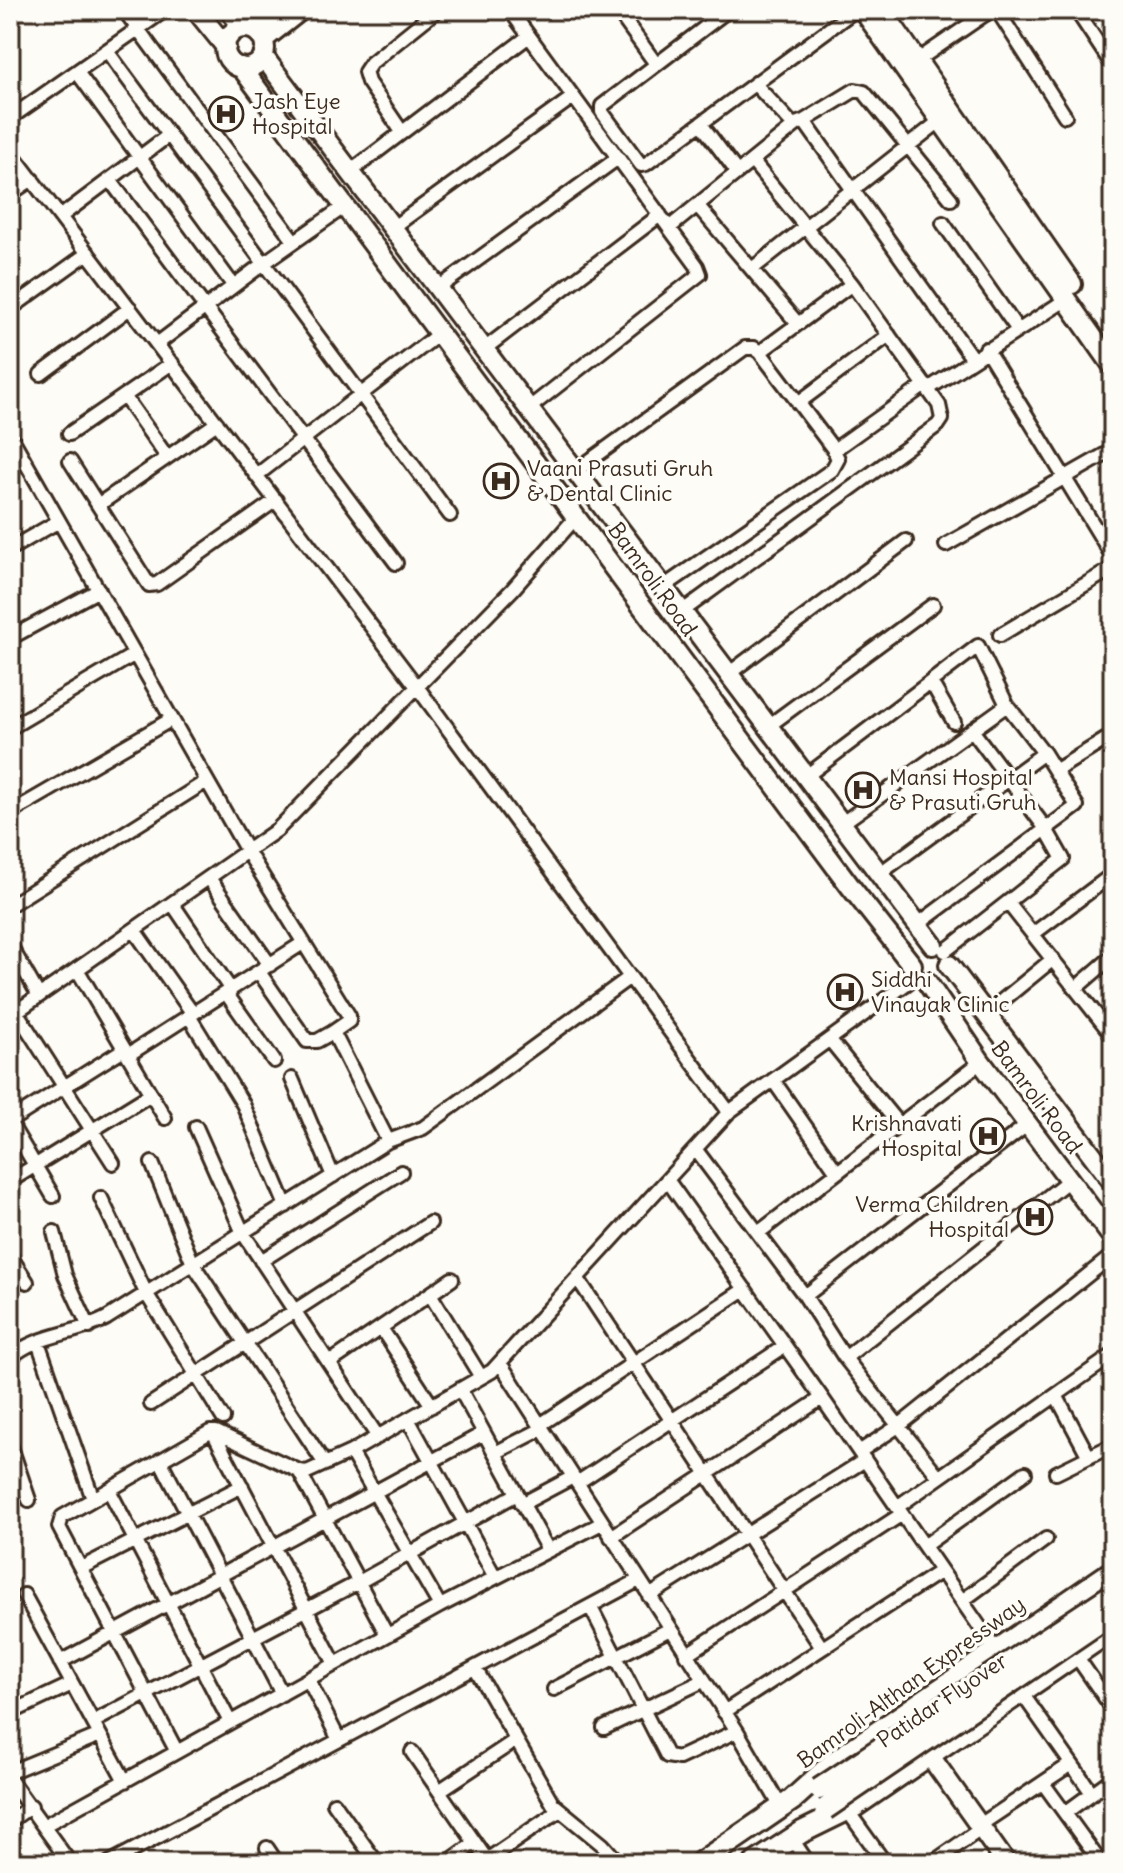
<svg xmlns="http://www.w3.org/2000/svg" width="1123" height="1873" font-family="Delius,sans-serif">
<rect width="100%" height="100%" fill="#fdfcf7"/>
<filter id="ink" filterUnits="userSpaceOnUse"><feTurbulence type="fractalNoise" baseFrequency=".0125" numOctaves="2"/><feDisplacementMap in="SourceGraphic" scale="16" xChannelSelector="R" yChannelSelector="G"/><feConvolveMatrix kernelMatrix="1 2 1 2 8 2 1 2 1" color-interpolation-filters="sRGB"/></filter>
<g filter="url(#ink)">
<g fill="none" stroke-linecap="round" stroke-linejoin="round">
<!-- street casing -->
<g stroke="#3b2a1e" stroke-width="18">
<path id="street" d="M124,10L294,241
M510,10L697,266L700,274L528,409
M617,10L656,64
M728,10L602,106V112L641,165L646,164L855,10
M997,10L1065,116
M1076,10L1113,66
M107,51L450,515
M918,60L991,10
M77,72L233,285
M755,84L793,125L804,121L855,90L864,92L951,199
M10,118L165,10
M804,121L972,358
M701,124L737,172
M402,132L368,82L365,72L371,63L437,10
M10,151L418,688L729,1112L917,976
M350,172L529,36
M110,180L396,563
M10,194L32,179
M697,205L798,324
M60,217L169,135
M943,223L1018,330
M392,228L573,97
M669,228L797,124
M752,269L941,120
M437,289L618,158
M10,309L88,253
M157,344L264,263L345,206
M986,349L1113,557
M483,350L660,215
M760,352L852,284
M41,374L130,308
M928,389L1067,299
M124,396L167,457
M798,403L889,335
M69,434L172,363
M10,435L247,851L349,1016V1021L333,1032L388,1141
M834,450L925,385
M70,461L149,585L157,584L276,500
M574,472L745,348H754L760,352L834,450L838,459L832,470L662,588
M257,475L440,333
M98,505L217,423
M946,545L1113,450
M10,549L59,521
M680,613L938,425L942,419L939,405L852,284L752,161
M1000,635L1113,568
M10,638L99,590
M727,675L906,541
M928,684L935,689L954,722
M767,727L933,605
M10,728L135,654
M1055,771L1113,735
M805,777L978,646L1007,705L1044,753L1077,806L917,925
M10,813L172,719
M841,824L1007,705
M879,874L1044,753
M209,878L270,965
M172,903L231,990
M1008,903L1113,1036
M10,905L207,781
M134,930L193,1014
M1033,934L1113,874
M10,945L39,996
M945,951L1063,859L1046,829L972,730
M77,969L165,1118
M259,972L307,1041H317L333,1032
M1076,988L1113,956
M226,993L274,1061
M16,1011L113,1163
M986,1014L1053,959
M10,1016L277,830L512,590L577,516
M189,1016L243,1104L286,1206
M830,1040L899,1125
M128,1055L303,943
M292,1079L333,1176
M773,1080L837,1172
M10,1121L124,1049
M10,1123L53,1196
M196,1127L243,1233L378,1437
M696,1150L805,1296L845,1358L939,1477
M152,1163L193,1264L325,1464
M10,1181L151,1094
M668,1181L822,1398L995,1649
M101,1198L146,1293L223,1418
M54,1232L65,1275L89,1327
M758,1233L981,1062
M10,1256L27,1282
M261,1261L401,1172
M578,1279L822,1648
M430,1294L481,1377
M805,1296L1028,1124
M381,1328L432,1406
M38,1342L93,1499
M10,1358C36,1334 76,1335 107,1318L388,1141L423,1128L630,977
M845,1358L1069,1180
M329,1363L452,1279
M500,1363L737,1731L781,1807
M460,1389L548,1550
M1056,1395L1089,1457
M151,1404L430,1223
M408,1419L495,1577
M540,1425L745,1289
M213,1432L335,1664
M10,1444L29,1500
M351,1452L492,1371L729,1112
M859,1452L900,1425L1113,1255
M495,1453L542,1429
M160,1460L282,1694
M299,1471L387,1635
M1056,1473L1113,1445
M577,1483L785,1346
M109,1490L230,1722
M522,1504L573,1477
M897,1507L1113,1355
M611,1537L822,1398
M924,1546L1025,1473
M81,1568L242,1486
M24,1595L125,1781
M649,1596L865,1460
M962,1601L1046,1539
M440,1606L602,1523
M590,1606L667,1756L679,1758L737,1731
M1072,1650L1113,1709
M686,1655L902,1514
M60,1662L484,1433
M475,1668L553,1804L603,1845L619,1863
M308,1679L339,1740
M554,1689L670,1629
M1021,1692L1092,1793
M724,1712L941,1571
M10,1713L72,1684
M93,1722L359,1582L517,1494
M604,1728L703,1681
M412,1752L489,1863
M10,1772L100,1735
M10,1780L70,1863
M1043,1783L1101,1863
M439,1791L516,1740
M334,1803L377,1863
M847,1810L885,1863
M1065,1813L1113,1778
M10,1821L31,1806
M45,1825L440,1606L351,1452L307,1472L299,1471L216,1432H210L62,1517L59,1527L177,1752
M980,1825L1071,1764
M792,1839L808,1863
M267,1848L277,1863
M487,1860L560,1810
M109,1863L639,1580
M447,1863L475,1843
M932,1863L982,1828"/>
</g>
<!-- secondary casing -->
<g stroke="#3b2a1e" stroke-width="24">
<path id="secondary" d="M196,10L226,47
M229,10L244,28
M863,10L1113,366
M882,10L1072,284
M225 48a20 20 0 1 1 40 0a20 20 0 1 1-40 0Z
M254,30L280,10
M263,40L301,10
M263,56L933,945
M241,67L850,886L912,965
M949,965L1113,1182
M927,982L981,1062L1113,1238
M930,1756L1006,1863"/>
</g>
<!-- primary casing -->
<g stroke="#3b2a1e" stroke-width="26">
<path id="primary" d="M700,1863L792,1800L835,1761L1113,1571
M755,1863L802,1832L855,1806L1113,1629"/>
</g>
<!-- street -->
<use href="#street" stroke="#fdfcf7" stroke-width="12"/>
<!-- secondary -->
<use href="#secondary" stroke="#fdfcf7" stroke-width="18"/>
<!-- primary -->
<use href="#primary" stroke="#fdfcf7" stroke-width="20"/>
<!-- primary-bridge casing -->
<g stroke="#3b2a1e" stroke-width="26" stroke-linecap="butt">
<path id="primary-bridge" d="M819,1789L1113,1594
M825,1809L1113,1613"/>
</g>
<!-- primary-bridge -->
<use href="#primary-bridge" stroke="#fdfcf7" stroke-width="20"/>
</g>
</g>
<!-- icons -->
<defs>
<g id="hospital-ring" transform="scale(1.8)"><circle r="9.5" fill="#fdfcf7" stroke="#3b2a1e" stroke-width="1.5"/><path d="M-5-5h3v3.5h4V-5h3V5h-3V1.5h-4V5h-3Z" fill="#3b2a1e"/></g>
</defs>
<g fill-rule="evenodd">
<use href="#hospital-ring" x="226" y="114"/>
<use href="#hospital-ring" x="501" y="481"/>
<use href="#hospital-ring" x="863" y="790"/>
<use href="#hospital-ring" x="845" y="992"/>
<use href="#hospital-ring" x="988" y="1136"/>
<use href="#hospital-ring" x="1035" y="1217"/>
</g>
<g text-anchor="middle" dominant-baseline="central" stroke-width="7" stroke-linejoin="round" paint-order="stroke">
<!-- poi labels -->
<g font-size="22" fill="#3b2a1e" stroke="#fdfcf7" text-anchor="start">
<text x="252" y="101">Jash Eye<tspan x="252" dy="25">Hospital</tspan></text>
<text x="527" y="468">Vaani Prasuti Gruh<tspan x="527" dy="25">&amp; Dental Clinic</tspan></text>
<text x="889" y="777">Mansi Hospital<tspan x="889" dy="25">&amp; Prasuti Gruh</tspan></text>
<text x="871" y="979">Siddhi<tspan x="871" dy="25">Vinayak Clinic</tspan></text>
<text x="962" y="1123" text-anchor="end">Krishnavati<tspan x="962" dy="25">Hospital</tspan></text>
<text x="1009" y="1204" text-anchor="end">Verma Children<tspan x="1009" dy="25">Hospital</tspan></text>
</g>
<!-- street labels -->
<g font-size="22" fill="#3b2a1e" stroke="#fdfcf7">
<text transform="translate(653 579) rotate(54)">Bamroli Road</text>
<text transform="translate(1037 1097) rotate(53)">Bamroli Road</text>
<text transform="translate(911 1682) rotate(-36)">Bamroli-Althan Expressway</text>
<text transform="translate(942 1700) rotate(-34)">Patidar Flyover</text>
</g>
</g>
<!-- margin -->
<rect width="1123" height="1873" fill="none" stroke="#fdfcf7" stroke-width="40"/>
<rect x="20" y="20" width="1083" height="1833" fill="none" stroke="#3b2a1e" stroke-width="3" filter="url(#ink)"/>
</svg>
